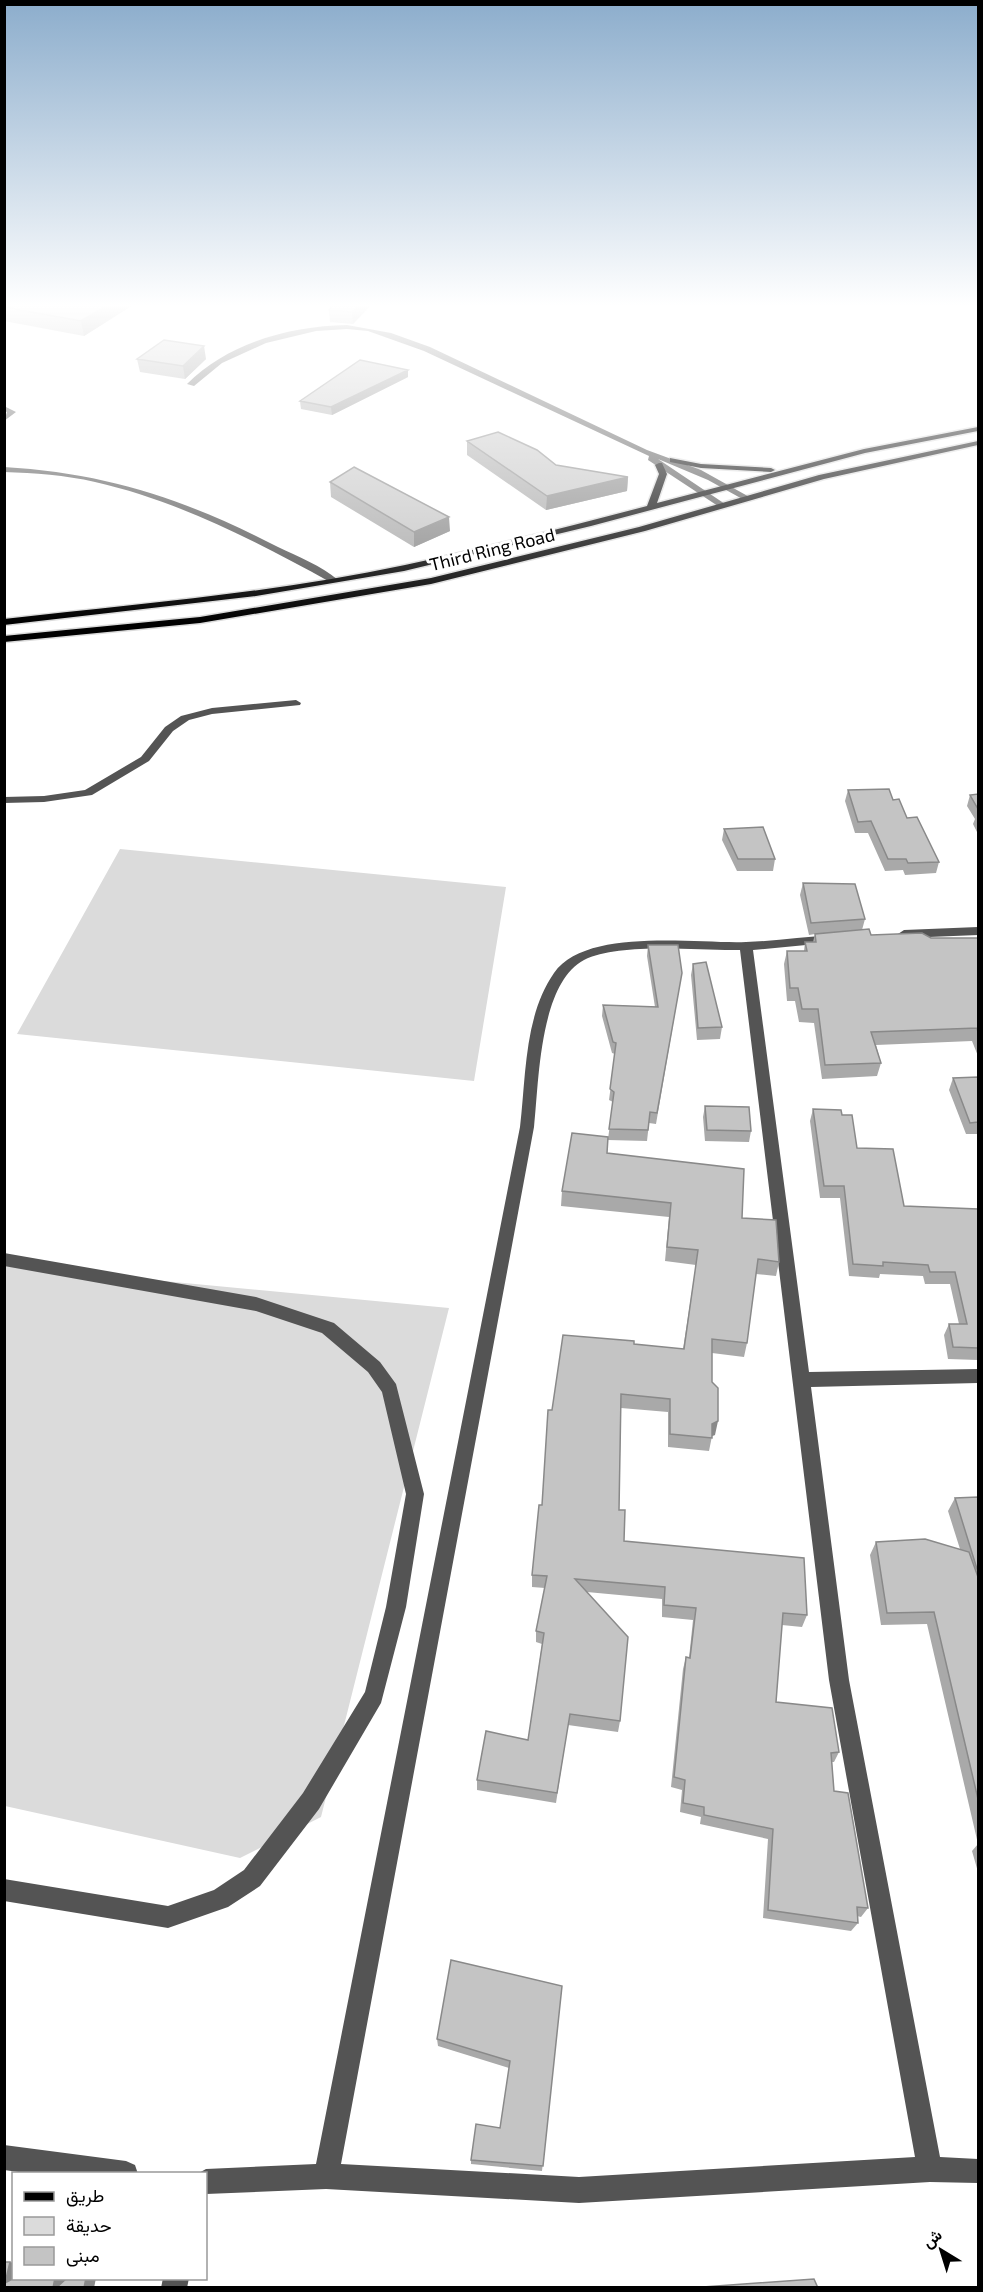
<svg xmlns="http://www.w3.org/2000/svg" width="983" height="2292" font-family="'Exo 2',Vazirmatn,sans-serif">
<rect width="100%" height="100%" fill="#fff"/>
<!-- green -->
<path fill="#dbdbdb" d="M120,849L506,887L474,1081L17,1034Z
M5,1266L449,1308L321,1817L240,1858L5,1806Z"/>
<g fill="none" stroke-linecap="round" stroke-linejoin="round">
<!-- major casing -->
<g stroke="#dbdbdb" stroke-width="3">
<path id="major" d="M978,427V431L865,453L591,526L404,571L256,596L4,625V619C138,604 273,593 405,565C486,548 567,527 647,506L659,474L655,465L659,463H662L667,474L657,503L864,449Z
M978,441V445L824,479L645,531L431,584L200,623L4,642V636L200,617L431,578L639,527L819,475Z
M670,458L701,464L771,468L775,470L771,472L701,468L670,462Z"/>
</g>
<!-- minor -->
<path fill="#545454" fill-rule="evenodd" d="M347,325L391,333L430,347L647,450L701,470L753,499L746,501L708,480L658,459L728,506L721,508L648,460L649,456L424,351L368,331L347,329L316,331L266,343L222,363L194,386L187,384C228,343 290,326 347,325Z
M4,406L16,412L4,421L7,412L4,411Z
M4,467C107,473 187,500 278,547C297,556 322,566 338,580L330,582C255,541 179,501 95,482C65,475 35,473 4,472Z
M296,700L301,703L300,705L212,714L189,720L173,731L149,761L92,795L44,802L4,803V797L44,796L85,790L141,757L165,727L181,716L212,708Z
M978,927V935L904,938L898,934L904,930Z
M832,935L837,936L838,939L837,942L753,950L809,1372L978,1369V1383L811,1387L849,1680L940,2157L978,2159V2183L930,2182L579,2203L326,2189L206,2194V2174H197L206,2169L316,2164L520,1127C526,1077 524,1016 554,973C586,927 696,944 746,942C775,941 803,937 832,935ZM740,950L829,1680L915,2157L579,2177L341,2164L534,1127C539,1082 539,984 584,960C620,942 699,951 740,950Z
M4,1253L256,1297L334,1323L380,1362L396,1384L424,1494L406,1607L381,1703L319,1809L260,1886L228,1907L168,1928L4,1901V1879L168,1906L214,1890L244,1870L303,1793L365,1692L386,1607L406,1494L382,1392L368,1372L322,1333L256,1311L4,1266Z
M4,2145L126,2161L135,2165L138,2174H33L4,2170Z
M163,2278H189L187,2288H161Z"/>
<!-- major -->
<use href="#major" fill="#000" fill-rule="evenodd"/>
</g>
<!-- wall -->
<path fill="#a9a9a9" d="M4,303L133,305L84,336L4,321Z
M373,303L353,324L330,322L329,310Z
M137,359H206L185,379L140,372Z
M408,377L332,415L301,409L300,401Z
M467,441L556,465L628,477L627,491L546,510L467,455Z
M330,482L450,531L414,547L331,497Z
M848,790L893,800L939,862L936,873L905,875L903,870L885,871L868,833H855L845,801Z
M978,794V834L973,824L975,819L967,806L970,795Z
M724,829L775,859L773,871H737L722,840Z
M803,883L865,919L862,930L871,935L931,938H978V1056L972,1041L876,1045L881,1063L877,1076L822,1079L814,1023L799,1022L795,1001H787L784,964L787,951H804L805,942H813L815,934L809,935L800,895Z
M648,945L680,984L656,1124L649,1123L647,1141L608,1140L607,1153L742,1218L779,1262L776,1276L756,1274L747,1343L744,1357L712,1353V1382L715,1435L712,1436L709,1451L668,1447V1412L621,1408L619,1510L624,1541L807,1615L802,1627L782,1625L776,1702L839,1752L834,1762H832L834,1791L868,1908L861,1917L857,1916L858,1923L851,1931L763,1918L768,1839L700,1824L701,1817L680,1812L682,1790L671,1787L683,1669L686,1657L689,1658L693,1620L662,1617V1599L587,1592L620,1721L618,1732L568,1725L556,1803L477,1790V1780L528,1740L542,1644L536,1642V1631L545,1588L532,1587V1575L542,1505L552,1410L634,1344L683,1349L696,1265L665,1261L669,1217L561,1206L562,1191L608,1139L613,1102L609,1100L615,1054L612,1053L602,1016L603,1005L655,1007L647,956Z
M693,964L722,1027L720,1039L697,1040L691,975Z
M978,1077V1134H966L949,1090L953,1078Z
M705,1106L751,1131L749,1142L705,1141L703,1117Z
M813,1109L842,1115L857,1148L904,1206L978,1209V1360L948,1359L944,1335L949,1324H959L950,1284H925L923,1276L880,1274L879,1278L849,1276L840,1198H820L810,1121Z
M978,1497V1872L972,1851L978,1844L927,1624L881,1625L870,1555L876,1542L960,1549L948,1511L955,1498Z
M562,1986L542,2171L471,2164V2160L500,2128L509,2068L438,2046L437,2039Z"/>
<!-- shaded-wall -->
<path fill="#898989" d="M111,303H133V305L84,336L81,321Z
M362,303H373L353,324L352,312Z
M204,346L206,359L185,379L183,366Z
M408,370V377L332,415L331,407Z
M628,477L627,491L546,510L547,496Z
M449,517L450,531L414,547V532Z
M718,1421L715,1435L708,1437L712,1424Z
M10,2262L14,2263V2278L5,2283Z
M55,2278H65L63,2288H53Z
M86,2278H96L94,2288H84Z"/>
<!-- building -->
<path fill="#c4c4c4" stroke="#898989" stroke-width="1.5" d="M4,303H111L81,321L4,307Z
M335,303H362L352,312L329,310Z
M164,340L204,346L183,366L137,359Z
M360,360L408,370L331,407L300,401Z
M498,432L537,450L556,465L628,477L547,496L467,441Z
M354,467L449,517L414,532L330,482Z
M889,789L893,800L899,799L907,818L917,817L939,862L908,863L906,859H888L871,821L858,822L848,790Z
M978,794V809L970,795Z
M763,827L775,859H738L724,829Z
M803,883L855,884L865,919L811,923Z
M869,929L871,935L922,933L931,938H978V1032L977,1028L871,1032L881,1063L825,1065L818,1009H802L798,988H790L787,951H807L805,942H816L815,934Z
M648,945H678L682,973L657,1113L650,1112L648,1130L609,1129L614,1092L610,1089L616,1043L613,1042L603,1005L658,1007Z
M706,962L722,1027L698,1028L693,964Z
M978,1077V1122L970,1123L953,1078Z
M705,1106L749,1107L751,1131L707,1130Z
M813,1109L841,1110L842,1115H852L857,1148L893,1149L904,1206L978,1209V1348L953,1347L949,1324H967L955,1272H930L928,1265L883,1262V1266L853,1264L844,1186H824Z
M572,1133L608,1137L607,1153L744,1169L742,1218L776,1220L779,1262L758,1259L747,1343L712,1339V1382L718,1388V1421L712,1424V1438L670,1434V1399L621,1394L619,1510H625L624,1541L804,1558L807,1615L783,1613L776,1702L832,1708L839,1752L831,1753L834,1791L848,1793L868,1908L857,1907L858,1923L768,1910L773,1829L704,1815V1807L683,1803L685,1780L674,1777L686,1657L690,1658L696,1608L664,1605L665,1587L575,1579L628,1637L620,1721L570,1714L557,1793L477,1780L486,1731L528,1740L544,1633L536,1631L547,1576L532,1575L539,1505H542L548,1410H552L563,1335L634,1341V1344L684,1349L698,1250L667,1247L671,1203L562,1191Z
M978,1497V1569H977L955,1498Z
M925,1539L969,1552L978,1577V1799L934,1612L887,1613L876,1542Z
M451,1960L562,1986L543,2166L471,2160L476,2124L500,2128L510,2061L437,2039Z
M4,2262H10L5,2283L14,2278H55L53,2288H4Z
M67,2278H86L84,2288H56Z
M814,2279L818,2288H689Z"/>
<!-- sky -->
<linearGradient id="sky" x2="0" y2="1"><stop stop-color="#8cadcc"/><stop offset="0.49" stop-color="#fff"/><stop offset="1" stop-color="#fff" stop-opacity="0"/></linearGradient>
<rect width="983" height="623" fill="url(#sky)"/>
<g text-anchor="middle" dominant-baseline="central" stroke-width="6" stroke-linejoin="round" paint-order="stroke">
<!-- far-street labels -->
<g font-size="18" fill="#000" stroke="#fff">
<text transform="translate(492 549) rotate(-14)">Third Ring Road</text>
</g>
</g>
<!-- border -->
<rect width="983" height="2292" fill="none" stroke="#000000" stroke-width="12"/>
<!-- legend -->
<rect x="12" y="2172" width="195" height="108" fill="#ffffff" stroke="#999999" stroke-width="1.5"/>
<rect x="24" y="2192" width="30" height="9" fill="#000000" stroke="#999999" stroke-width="1.5"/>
<text x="66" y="2202" font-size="18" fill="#000000">طريق</text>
<rect x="24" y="2217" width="30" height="18" fill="#dbdbdb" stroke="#999999" stroke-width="1.5"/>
<text x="66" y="2232" font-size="18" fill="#000000">حديقة</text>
<rect x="24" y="2247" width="30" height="18" fill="#c4c4c4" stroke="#999999" stroke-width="1.5"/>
<text x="66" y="2262" font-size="18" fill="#000000">مبنى</text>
<!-- north arrow -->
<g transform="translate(941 2250) rotate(322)" stroke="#ffffff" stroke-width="4.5" paint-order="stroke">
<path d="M0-4.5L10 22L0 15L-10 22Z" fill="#000000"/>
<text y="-9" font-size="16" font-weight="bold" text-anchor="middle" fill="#000000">ش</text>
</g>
</svg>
